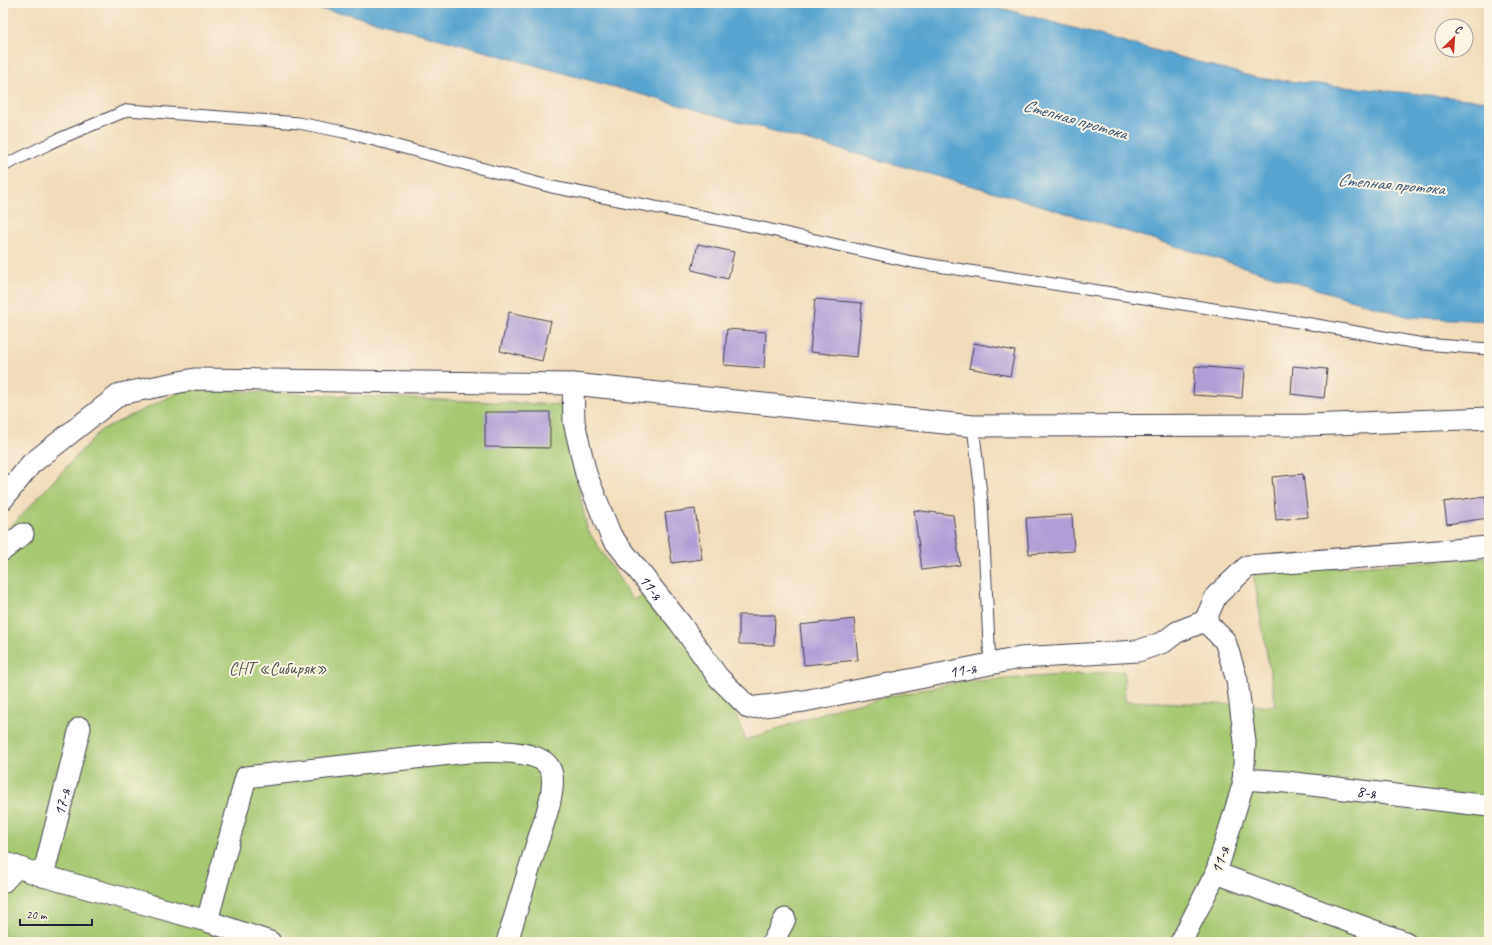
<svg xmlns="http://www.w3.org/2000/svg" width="1492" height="945" font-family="Caveat,sans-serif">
<rect width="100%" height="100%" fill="#fcf5e5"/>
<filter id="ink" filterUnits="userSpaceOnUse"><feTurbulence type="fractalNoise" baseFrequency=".025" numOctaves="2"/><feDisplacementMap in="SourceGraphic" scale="8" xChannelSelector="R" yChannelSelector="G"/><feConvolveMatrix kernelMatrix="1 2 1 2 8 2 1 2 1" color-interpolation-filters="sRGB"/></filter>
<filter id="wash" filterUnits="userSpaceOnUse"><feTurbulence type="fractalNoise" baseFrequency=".012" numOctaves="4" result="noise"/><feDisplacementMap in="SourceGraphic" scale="16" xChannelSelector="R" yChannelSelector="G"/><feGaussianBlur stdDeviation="0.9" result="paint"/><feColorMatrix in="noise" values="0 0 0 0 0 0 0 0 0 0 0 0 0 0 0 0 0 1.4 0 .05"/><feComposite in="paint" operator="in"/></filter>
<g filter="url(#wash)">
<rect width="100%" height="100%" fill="#f0dcbb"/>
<!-- green -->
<path fill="#a6c871" stroke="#647556" d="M186,389L562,405L587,529L633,600L652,591L714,660L746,740L839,707L959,682L1124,671L1125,701L1276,706L1253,573L1489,557V942H3V535L101,430Z"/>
<!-- water -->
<path fill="#59a5d2" stroke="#3e6486" d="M277,3H982L1257,78L1489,101V321L1409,317L1013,197L349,14Z"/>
<g id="blocks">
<!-- building -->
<path fill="#b09ed5" d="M698,244L734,252L728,279L692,270Z
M815,299L862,303L857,357L810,352Z
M509,312L551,321L542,361L500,351Z
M727,329L766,332L764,368L724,365Z
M974,343L1015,351L1010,376L969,368Z
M1195,366L1244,370L1242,398L1193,395Z
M1293,366L1327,369L1324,398L1291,394Z
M485,412H550V448L485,447Z
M1303,474L1308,517L1276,520L1272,477Z
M1485,496L1488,518L1447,524L1444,502Z
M695,509L702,559L672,563L665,513Z
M914,510L953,515L960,565L922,570Z
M1072,515L1074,551L1029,554L1026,518Z
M739,615H775L774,645L739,644Z
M854,619L858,660L804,665L800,625Z"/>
</g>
</g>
<g filter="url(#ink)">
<use href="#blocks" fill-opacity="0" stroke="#413e4e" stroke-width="1"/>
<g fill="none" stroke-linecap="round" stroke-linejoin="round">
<!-- lane casing -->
<g stroke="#413e4e" stroke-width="13">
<path id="lane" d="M3,166L59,139L128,110L299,123L344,132L552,187L767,229L912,262L1311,324L1423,344L1489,349
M973,426L982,502L990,664"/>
</g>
<!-- street casing -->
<g stroke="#413e4e" stroke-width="23">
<g id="street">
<path id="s1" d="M573,384L574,422L586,474L611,536L680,623L718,677L749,708L804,701L1020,658L1138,651L1164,642L1177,632L1205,621L1225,641L1237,680L1245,742L1243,785L1216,873L1181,942"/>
<path d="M3,499L31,464L120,394L195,379L573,384L973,426L1308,425L1489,418"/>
<path d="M3,550L23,534"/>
<path d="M1205,621L1216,596L1248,566L1489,547"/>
<path id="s2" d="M1243,779L1286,782L1489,806"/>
<path d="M3,862L43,876L207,921L270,942"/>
<path d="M1216,873L1405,942"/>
<path id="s3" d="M43,876L80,728"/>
<path d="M3,882L17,867"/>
<path d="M207,921L246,777L468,752C487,751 538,749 549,767C550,769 552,773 552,775C555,794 543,825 537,843C527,876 517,909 507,942"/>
<path d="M773,942L785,919"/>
</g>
</g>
<!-- lane -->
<use href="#lane" stroke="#fff" stroke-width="11"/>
<!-- street -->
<use href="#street" stroke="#fff" stroke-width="21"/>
</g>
</g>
<g text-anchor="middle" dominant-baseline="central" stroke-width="4" stroke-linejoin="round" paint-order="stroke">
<!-- street labels -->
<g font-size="17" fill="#22223b" stroke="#fcf5e5">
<text stroke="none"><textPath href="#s1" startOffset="223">11-я</textPath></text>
<text stroke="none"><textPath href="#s1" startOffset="596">11-я</textPath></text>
<text stroke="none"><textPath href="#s2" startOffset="124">8-я</textPath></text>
<text stroke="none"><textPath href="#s3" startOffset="76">17-я</textPath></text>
<text transform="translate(1220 860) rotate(-71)">11-я</text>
</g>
<!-- park labels -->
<g font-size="17" fill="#4a544b" stroke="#fcf5e5">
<text x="278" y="668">СНТ «Сибиряк»</text>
</g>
<!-- water labels -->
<g font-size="18" font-style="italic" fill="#385677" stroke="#fcf5e5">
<text transform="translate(1075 119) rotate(16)">Степная протока</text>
<text transform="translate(1391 184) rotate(5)">Степная протока</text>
</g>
</g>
<!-- margin -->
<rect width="1492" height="945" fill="none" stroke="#fcf5e5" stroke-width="16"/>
<!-- north arrow -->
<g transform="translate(1454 38) rotate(25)"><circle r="19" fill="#fcf5e5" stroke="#a5a1a1"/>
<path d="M0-3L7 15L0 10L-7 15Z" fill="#c8321e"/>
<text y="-6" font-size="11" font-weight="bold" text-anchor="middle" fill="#22223b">С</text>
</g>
<!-- scale -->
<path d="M20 919v6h72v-6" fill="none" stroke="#22223b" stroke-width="2"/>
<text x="26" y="919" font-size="12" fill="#22223b" stroke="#fcf5e5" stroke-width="3" paint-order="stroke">20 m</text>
</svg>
